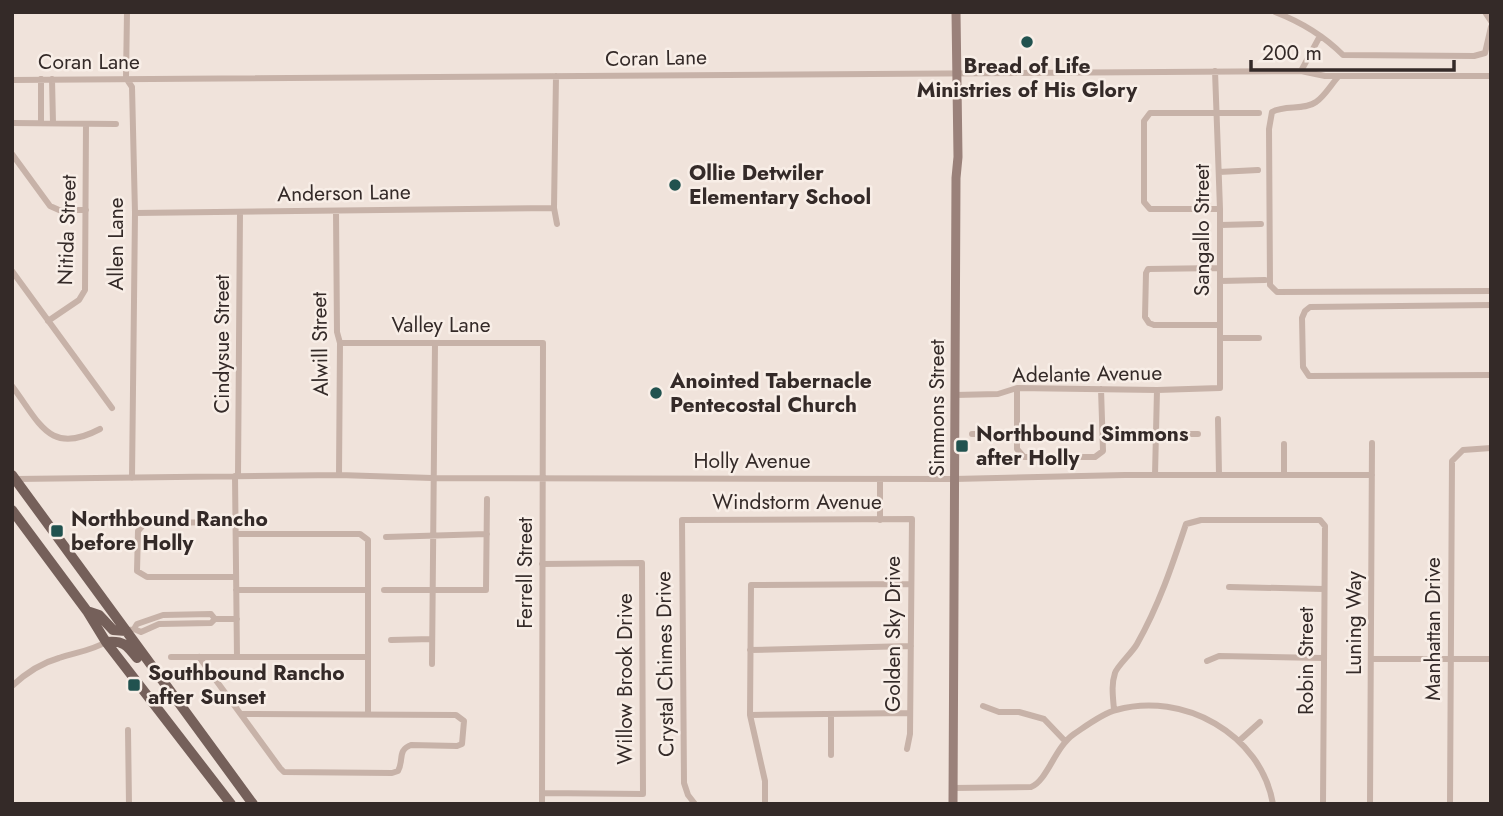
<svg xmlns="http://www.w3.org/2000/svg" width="1503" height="816" font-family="Jost,sans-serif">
<rect width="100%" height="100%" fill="#f0e3db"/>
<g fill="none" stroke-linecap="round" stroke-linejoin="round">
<!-- minor -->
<path stroke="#c7b2a8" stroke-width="6" d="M127,12L126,78L132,87L135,213L132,478
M1275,12C1301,22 1323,35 1343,55L1474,56L1485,53L1491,27
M1485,12L1491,21
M1301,71L1320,36
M556,76L554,208L557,224
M1491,76H1339C1332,83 1325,96 1316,102C1304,111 1285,104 1272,112L1269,129L1270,285L1277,292L1491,291
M41,79V123
M52,79L53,123
M12,80L1301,71L1325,76H1339
M12,123L116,124
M12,154L50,206L59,210H86
M1219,172L1258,170
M1220,209H1150L1144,202V121L1150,113H1259
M336,212L337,332L340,343L339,475
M135,213L554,208
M1220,225L1261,224
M12,271L112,408
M1220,281L1265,280
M1491,305L1310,307L1305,311L1302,318L1303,367L1309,376L1491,375
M48,321L79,300L85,290L86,124
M1220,325H1154L1149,323L1145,317L1146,273L1148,269L1220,268
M1220,338H1259
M340,343H543L542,804
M12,386C40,423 49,456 100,429
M1017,388V449L1024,457H1095L1103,451L1101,389
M955,395L998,394L1017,388L1157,390L1220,388V209L1215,71
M1218,419L1219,475
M972,434H1017
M1155,434H1198
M1155,475L1157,390
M1284,475V444
M235,476L237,657
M238,476L240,212
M16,479L339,475L432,478L954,479L1125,475H1372
M880,520V479
M236,522L145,523L138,531L137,571L147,577H236
M236,534H360L368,540V714
M386,537L487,534
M542,564L642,563L643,794L543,793
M1229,587L1324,589
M236,590H368
M384,590H486L487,499
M134,629L137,624L163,615L211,614L215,619
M126,631L134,629L141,632L159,624L211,623L215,619H237
M391,640L432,639
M750,650L911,646
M171,657H368
M199,657L280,768L284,772L392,773L398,771C404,761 397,750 411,745L457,746L462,744L464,721L456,715L241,714
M1372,659H1491
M1207,661L1219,656L1323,658
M432,664L435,343
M12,686C26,673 41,663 59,658C76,652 91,651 106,642
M983,706L999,712H1019L1044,719L1065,741
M1114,710C1113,697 1111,685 1115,673C1117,666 1132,653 1137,644C1159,605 1172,566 1186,524L1201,520H1320L1325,526L1323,804
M831,714V755
M750,715L910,713
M128,730L129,804
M1240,740L1260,722
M953,788L1031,787C1047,781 1055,747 1074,734C1086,726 1103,713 1116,710C1183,691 1261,734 1273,804
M695,804L688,795L684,783L682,520L912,519L910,734L907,749
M765,804V781L750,715L751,585L911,584
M1370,804L1372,443
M1450,804L1452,461L1463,450L1491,448"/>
<!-- secondary -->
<path stroke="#9a817a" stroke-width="9" d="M953,804L956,178L958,157L956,12"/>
<!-- primary -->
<path stroke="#75605a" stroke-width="10" d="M12,475L253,804
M12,510L87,611L106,642L231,804
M87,611L99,615L113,630L126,631
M106,642C123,640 127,645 137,658"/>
</g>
<!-- markers -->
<g fill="#21524f" stroke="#f8eee7" stroke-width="2.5">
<circle cx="1027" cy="42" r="7"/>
<circle cx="675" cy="185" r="7"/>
<circle cx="656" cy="393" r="7"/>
<rect x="955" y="439" width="14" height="14" rx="3.5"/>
<rect x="50" y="524" width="14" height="14" rx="3.5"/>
<rect x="127" y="678" width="14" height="14" rx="3.5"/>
</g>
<g text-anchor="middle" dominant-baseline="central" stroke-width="5" stroke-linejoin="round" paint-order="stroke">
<!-- street labels -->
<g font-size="21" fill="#342a28" stroke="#f8eee7">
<text transform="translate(656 58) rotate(-1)">Coran Lane</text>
<text x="89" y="62">Coran Lane</text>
<text transform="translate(344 193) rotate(-1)">Anderson Lane</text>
<text transform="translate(67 230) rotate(-88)">Nitida Street</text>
<text transform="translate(1202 230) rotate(-90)">Sangallo Street</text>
<text transform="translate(116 244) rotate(-90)">Allen Lane</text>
<text x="441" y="325">Valley Lane</text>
<text transform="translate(222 344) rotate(-90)">Cindysue Street</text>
<text transform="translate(320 344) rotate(-91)">Alwill Street</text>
<text transform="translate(1087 374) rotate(-1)">Adelante Avenue</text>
<text transform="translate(937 408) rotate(-90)">Simmons Street</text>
<text x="752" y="461">Holly Avenue</text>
<text x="797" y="502">Windstorm Avenue</text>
<text transform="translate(525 573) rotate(-90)">Ferrell Street</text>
<text transform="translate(1354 623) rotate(-90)">Luning Way</text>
<text transform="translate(1433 629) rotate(-90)">Manhattan Drive</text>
<text transform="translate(893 634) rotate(-90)">Golden Sky Drive</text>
<text transform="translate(1306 661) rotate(-90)">Robin Street</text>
<text transform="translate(665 664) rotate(-91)">Crystal Chimes Drive</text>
<text transform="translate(625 679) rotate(-90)">Willow Brook Drive</text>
</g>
<!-- poi labels -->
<g font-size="21" font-weight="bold" fill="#342a28" stroke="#f8eee7" text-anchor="start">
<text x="1027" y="66" text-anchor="middle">Bread of Life<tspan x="1027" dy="24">Ministries of His Glory</tspan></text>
<text x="689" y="173">Ollie Detwiler<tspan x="689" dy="24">Elementary School</tspan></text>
<text x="670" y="381">Anointed Tabernacle<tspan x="670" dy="24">Pentecostal Church</tspan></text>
<text x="976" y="434">Northbound Simmons<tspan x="976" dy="24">after Holly</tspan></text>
<text x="71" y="519">Northbound Rancho<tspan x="71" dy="24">before Holly</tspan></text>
<text x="148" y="673">Southbound Rancho<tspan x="148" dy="24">after Sunset</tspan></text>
</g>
</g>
<!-- border -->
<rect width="1503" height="816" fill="none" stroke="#342a28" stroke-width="28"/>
<!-- scale -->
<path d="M1251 60v10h203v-10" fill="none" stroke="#342a28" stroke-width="3.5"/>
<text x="1262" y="60" font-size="21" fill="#342a28" stroke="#f8eee7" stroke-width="5" paint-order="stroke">200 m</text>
</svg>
